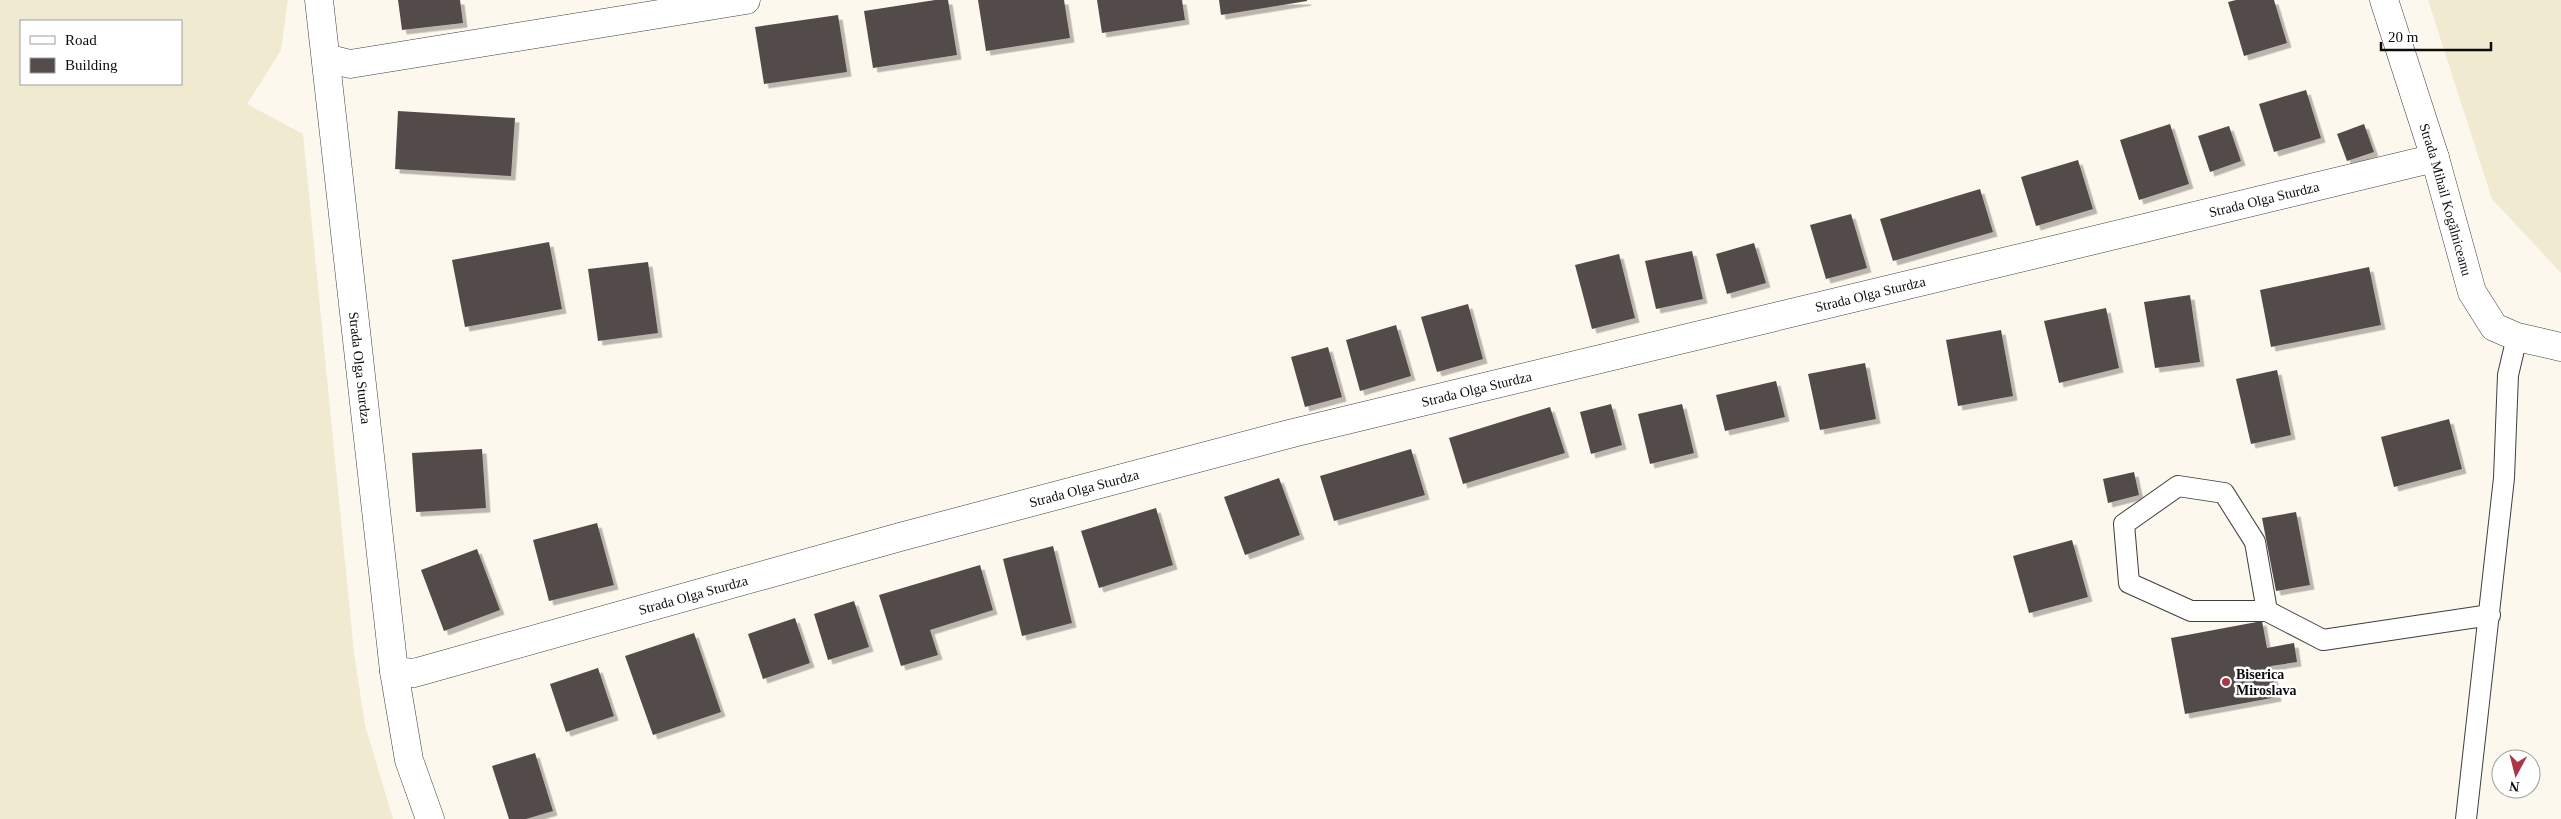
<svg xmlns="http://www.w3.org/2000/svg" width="2561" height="819" font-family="Georgia,serif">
<defs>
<filter id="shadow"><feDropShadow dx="4.5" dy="4.5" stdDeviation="0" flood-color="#0004"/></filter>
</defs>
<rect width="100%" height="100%" fill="#fdf8ed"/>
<!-- farmland -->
<path fill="#efead0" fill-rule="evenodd" d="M0,0H288L281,50L247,104L303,134L354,653L365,725L393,819H0ZM21,21H181V84H21Z
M2428,0H2561V273L2492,199Z"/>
<!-- building -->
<path fill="#534c4a" filter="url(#shadow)" d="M398,0H460L463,23L402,30Z
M935,0H948L957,55L873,68L864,11Z
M978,0H1064L1070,38L986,51Z
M1097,0H1182L1185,20L1102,33Z
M1219,0H1307V1L1221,15Z
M2236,0H2274L2287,43L2244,56L2228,2Z
M838,15L847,72L764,84L755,27Z
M2306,90L2321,138L2274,152L2259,104Z
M398,111L515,118L511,176L395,169Z
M2170,124L2189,184L2139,200L2120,140Z
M2364,124L2374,152L2347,161L2337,134Z
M2229,126L2241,161L2210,172L2198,136Z
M2078,160L2093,209L2036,226L2021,177Z
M1980,189L1993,232L1893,261L1880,219Z
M1851,214L1867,268L1826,279L1810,225Z
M549,242L562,309L465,327L452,260Z
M1754,243L1766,283L1727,294L1716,254Z
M1692,251L1703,299L1656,309L1645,261Z
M1619,254L1635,318L1592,329L1575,265Z
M648,262L658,333L598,341L588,269Z
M2369,267L2381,325L2271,347L2260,290Z
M2190,295L2200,362L2155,368L2144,302Z
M1468,304L1483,359L1437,372L1421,317Z
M2106,308L2119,368L2059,383L2044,321Z
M1396,325L1411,376L1360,391L1346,340Z
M2001,330L2013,396L1958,406L1946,340Z
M1328,347L1342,397L1305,407L1291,357Z
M1865,363L1876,419L1820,430L1808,374Z
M2277,370L2291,435L2251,444L2236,379Z
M1776,381L1785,417L1725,431L1716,395Z
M1611,404L1622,445L1591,454L1580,412Z
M1682,404L1694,453L1650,464L1638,414Z
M1550,407L1565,453L1463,484L1449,438Z
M2449,419L2462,469L2394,487L2381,437Z
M482,449L486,508L416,512L412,453Z
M1411,449L1425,495L1334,521L1320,476Z
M2134,472L2139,495L2108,503L2103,479Z
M1279,478L1300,535L1245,555L1224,497Z
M1156,508L1173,565L1099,588L1081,531Z
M2296,512L2310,585L2276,591L2262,518Z
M597,523L614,585L549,601L533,540Z
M2072,540L2088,597L2029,613L2013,556Z
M1053,546L1072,623L1022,636L1003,559Z
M477,549L500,610L444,631L421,570Z
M980,565L993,610L930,630L938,655L901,666L879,595Z
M854,601L869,647L828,660L814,614Z
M795,618L810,663L763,679L748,634Z
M2262,621L2267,648L2294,643L2297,662L2271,666L2277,697L2185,714L2171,638Z
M694,633L721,712L653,735L625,656Z
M598,668L614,716L566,732L550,684Z
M535,753L553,811L526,819H509L492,766Z"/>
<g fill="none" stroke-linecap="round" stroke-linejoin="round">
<!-- service casing -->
<g stroke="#3f3f3f" stroke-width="22">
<path id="service" d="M2267,611L2255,542L2224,493L2178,486L2124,524L2129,583L2191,611H2267L2323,640L2490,615
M2466,819L2504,478L2508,375L2517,337"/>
</g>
<!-- minor casing -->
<g stroke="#3f3f3f" stroke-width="29">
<g id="minor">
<path id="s1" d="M319,0L394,671L409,760L430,819"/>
<path d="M326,58L350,64L746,0"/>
<path id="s2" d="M394,671L414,673L900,537L1293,433L2435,158"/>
</g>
</g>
<!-- tertiary casing -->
<g stroke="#3f3f3f" stroke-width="29">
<g id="tertiary">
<path id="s3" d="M2384,0L2435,158L2472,292L2494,327L2517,337L2561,347"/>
</g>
</g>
<!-- service -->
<use href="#service" stroke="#fff" stroke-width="20"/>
<!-- minor -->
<use href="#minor" stroke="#fff" stroke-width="28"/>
<!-- tertiary -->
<use href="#tertiary" stroke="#fff" stroke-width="28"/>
</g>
<!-- markers -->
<circle fill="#a93747" stroke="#fff" stroke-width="2" cx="2226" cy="682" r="5"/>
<g text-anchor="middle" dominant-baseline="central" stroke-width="5" stroke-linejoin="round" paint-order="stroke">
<!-- street labels -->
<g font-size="14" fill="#0c0c0c" stroke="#fff">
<text stroke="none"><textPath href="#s2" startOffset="1930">Strada Olga Sturdza</textPath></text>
<text stroke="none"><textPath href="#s3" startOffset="209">Strada Mihail Kogălniceanu</textPath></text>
<text stroke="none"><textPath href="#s2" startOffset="1525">Strada Olga Sturdza</textPath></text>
<text stroke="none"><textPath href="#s1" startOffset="370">Strada Olga Sturdza</textPath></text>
<text stroke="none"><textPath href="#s2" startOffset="1120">Strada Olga Sturdza</textPath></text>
<text stroke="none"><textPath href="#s2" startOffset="715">Strada Olga Sturdza</textPath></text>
<text stroke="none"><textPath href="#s2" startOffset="310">Strada Olga Sturdza</textPath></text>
</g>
<!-- poi labels -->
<g font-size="14" font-weight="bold" fill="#0c0c0c" stroke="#fff" text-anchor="start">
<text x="2236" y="674">Biserica<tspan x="2236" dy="16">Miroslava</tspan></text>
</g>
</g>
<!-- legend -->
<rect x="20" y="20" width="162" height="65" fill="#ffffff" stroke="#9e9e9e"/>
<rect x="30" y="36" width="25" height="8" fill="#ffffff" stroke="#9e9e9e"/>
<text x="65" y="45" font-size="15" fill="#0c0c0c">Road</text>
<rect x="30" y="58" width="25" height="15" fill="#534c4a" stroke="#9e9e9e"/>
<text x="65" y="70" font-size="15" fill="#0c0c0c">Building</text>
<!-- north arrow -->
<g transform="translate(2516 774) rotate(187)"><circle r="24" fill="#ffffff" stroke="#9e9e9e"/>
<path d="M0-4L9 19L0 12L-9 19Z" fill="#a93747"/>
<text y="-8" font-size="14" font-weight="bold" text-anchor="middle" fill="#0c0c0c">N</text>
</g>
<!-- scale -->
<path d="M2381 42v8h110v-8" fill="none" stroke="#0c0c0c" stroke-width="2.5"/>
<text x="2388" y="42" font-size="15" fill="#0c0c0c" stroke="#ffffff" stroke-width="4" paint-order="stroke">20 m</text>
</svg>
